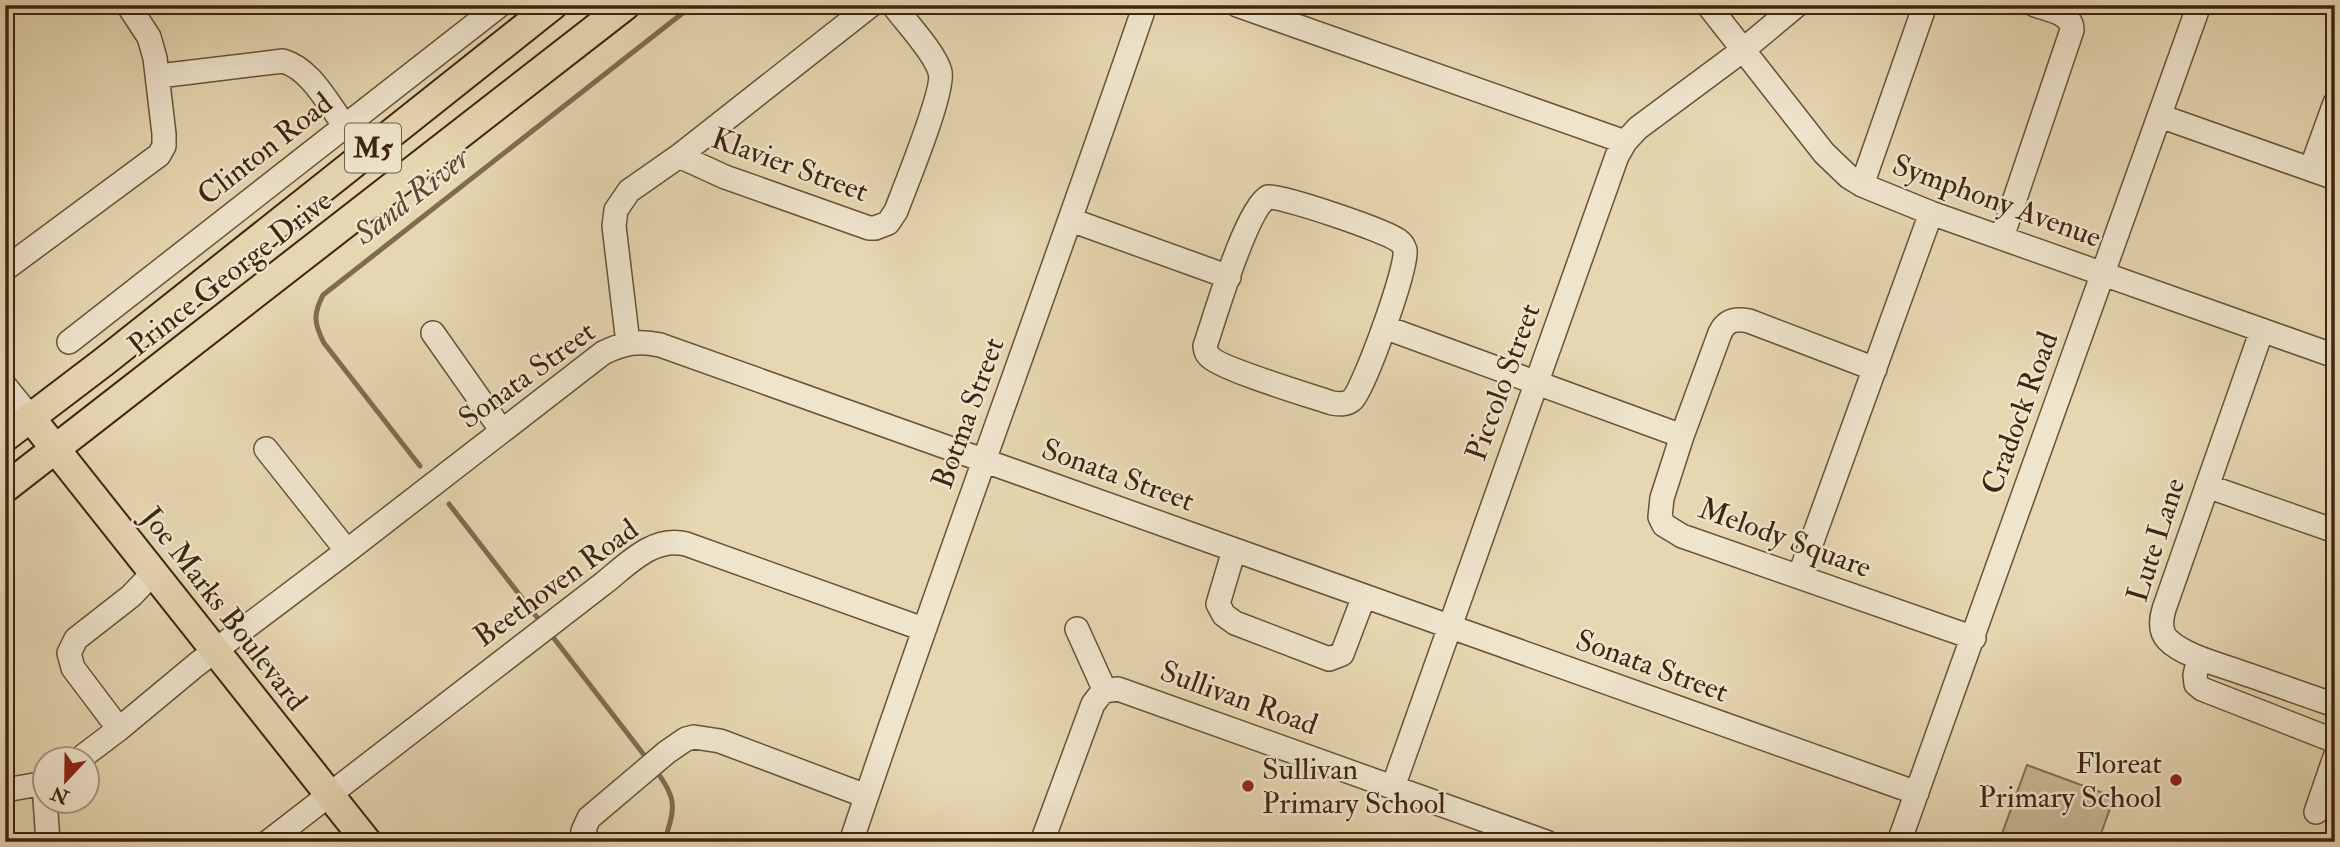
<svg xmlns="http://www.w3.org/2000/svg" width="2340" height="847" font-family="'IM FELL Double Pica',serif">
<rect width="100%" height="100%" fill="#e6d7b2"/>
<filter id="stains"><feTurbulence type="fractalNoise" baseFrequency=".00286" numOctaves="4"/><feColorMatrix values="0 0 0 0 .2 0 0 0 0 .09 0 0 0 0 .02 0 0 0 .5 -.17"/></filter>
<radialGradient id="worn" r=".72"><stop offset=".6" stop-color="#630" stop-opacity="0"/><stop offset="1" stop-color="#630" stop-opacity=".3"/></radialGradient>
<!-- green -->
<path fill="#cab996" stroke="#846f53" stroke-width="2" d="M2027,765L2114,797L2098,842H1999Z"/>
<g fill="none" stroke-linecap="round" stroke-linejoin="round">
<!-- stream -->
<path stroke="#816b50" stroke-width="5" d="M420,466L324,343C314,324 313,314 323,295L693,5
M449,504L543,625
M549,632L648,760
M656,771C678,799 675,809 664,842"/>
<!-- minor casing -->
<g stroke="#695238" stroke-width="26">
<path id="minor" d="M1237,5L1625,142
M1708,5L1824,153L1849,177L1862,185L1931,213L2335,356
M159,76L283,61C311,69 328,104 345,126
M2160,116L2335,178
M679,156L725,177L869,228H875L888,223L896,211C905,187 945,90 940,72C936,54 905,21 893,5
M2311,169L2335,103
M1862,185L1925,5
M1268,197C1283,196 1387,231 1399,241C1402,243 1404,247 1405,250C1409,264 1364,389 1352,400C1346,405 1339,404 1332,403C1311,396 1218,368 1209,356C1205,352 1206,350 1205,346C1215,317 1246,209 1268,197Z
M1071,220L1229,277
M2002,237L2072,30C2072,13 2049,10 2035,5
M5,269L159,155L164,146V134L155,58L149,37L128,5
M1384,327L1682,436
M2262,330L2164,609C2161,619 2159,631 2168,640C2183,655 2217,664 2237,671C2270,682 2302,694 2335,705
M433,333L502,431
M69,342L500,5
M628,343L614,226L616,210L629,191L679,156L871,5
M1875,369L1749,321C1735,318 1726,320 1720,333L1682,436L1662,498L1660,517L1664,525L1682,536L1974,638
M5,386L30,417
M266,449L347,551
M2207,486L2335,531
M1234,550L1218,604L1224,615L1235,623L1329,659L1342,654L1364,596
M1799,577L1931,213
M1077,629L1105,691
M2199,658L2195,675L2196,684L2202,689L2335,741
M119,729L73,668L69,653L76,639L131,596L153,573
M78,760L119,729L196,665L347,551L603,353C623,343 639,340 660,345L1917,793
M44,784L48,842
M1393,787L1617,156L1625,142L1638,128L1743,50L1797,5
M5,790L46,783
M2316,812L2335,757
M268,842L604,583C628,564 653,536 686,544L923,629
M589,842L583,831L589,818L667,752L686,739L694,737L720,741L866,796
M851,842C945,562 1049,285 1145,5
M1042,842L1093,704L1103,691L1118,689L1546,842
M1899,842L2199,5"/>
</g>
<!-- major casing -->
<g stroke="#3f2510" stroke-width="32">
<path id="major" d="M30,417L367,842
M5,437L105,361L553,5
M5,488L626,5"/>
</g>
<!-- minor -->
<use href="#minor" stroke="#efe5cd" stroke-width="23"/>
<!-- major -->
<use href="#major" stroke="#e6d7b2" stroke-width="28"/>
</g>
<!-- markers -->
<g fill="#8f2418" stroke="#efe5cd" stroke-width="2.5">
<circle cx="2176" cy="780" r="7"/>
<circle cx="1248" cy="786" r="7"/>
</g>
<g text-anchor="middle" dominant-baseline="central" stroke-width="5" stroke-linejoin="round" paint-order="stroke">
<!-- shield labels -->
<rect fill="#efe5cd" stroke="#745f49" stroke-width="2" x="345" y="123.5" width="56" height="49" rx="5"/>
<g font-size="28" font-weight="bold" fill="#3f2510">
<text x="373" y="148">M5</text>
</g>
<!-- street labels -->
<g font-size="30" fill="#3f2510" stroke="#efe5cd">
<text transform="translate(265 149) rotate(-38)">Clinton Road</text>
<text transform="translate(790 165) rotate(20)">Klavier Street</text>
<text transform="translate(1997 201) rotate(20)">Symphony Avenue</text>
<text transform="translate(230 273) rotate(-38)">Prince George Drive</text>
<text transform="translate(527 375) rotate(-36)">Sonata Street</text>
<text transform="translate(1503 382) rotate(-70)">Piccolo Street</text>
<text transform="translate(968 413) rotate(-70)">Botma Street</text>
<text transform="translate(2020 413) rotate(-70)">Cradock Road</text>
<text transform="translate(1118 475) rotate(20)">Sonata Street</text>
<text transform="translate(1785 538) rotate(20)">Melody Square</text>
<text transform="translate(2156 540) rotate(-72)">Lute Lane</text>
<text transform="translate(556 583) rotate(-36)">Beethoven Road</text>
<text transform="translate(224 609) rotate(52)">Joe Marks Boulevard</text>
<text transform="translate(1652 666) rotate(20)">Sonata Street</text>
<text transform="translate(1239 698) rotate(20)">Sullivan Road</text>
</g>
<!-- poi labels -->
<g font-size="30" fill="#3f2510" stroke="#efe5cd" text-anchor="end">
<text x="2162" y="763">Floreat<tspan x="2162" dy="34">Primary School</tspan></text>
<text x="1262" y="769" text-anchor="start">Sullivan<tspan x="1262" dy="34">Primary School</tspan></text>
</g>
<!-- water labels -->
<g font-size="32" font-style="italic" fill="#604830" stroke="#efe5cd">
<text transform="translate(412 196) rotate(-38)">Sand River</text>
</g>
</g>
<!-- margin -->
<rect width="2340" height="847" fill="none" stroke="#e6d7b2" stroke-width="28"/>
<rect x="7" y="7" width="2326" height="833" fill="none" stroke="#3f2510" stroke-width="3.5"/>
<rect x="14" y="14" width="2312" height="819" fill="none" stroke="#3f2510" stroke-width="2"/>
<!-- north arrow -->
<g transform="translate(66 780) rotate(202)"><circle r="33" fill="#efe5cd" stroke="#a99881" stroke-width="2"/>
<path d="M0-5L12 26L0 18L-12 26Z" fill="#8f2418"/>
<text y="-10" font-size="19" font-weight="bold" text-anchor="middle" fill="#3f2510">N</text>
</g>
<rect width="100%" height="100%" filter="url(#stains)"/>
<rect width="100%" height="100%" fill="url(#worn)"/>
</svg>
